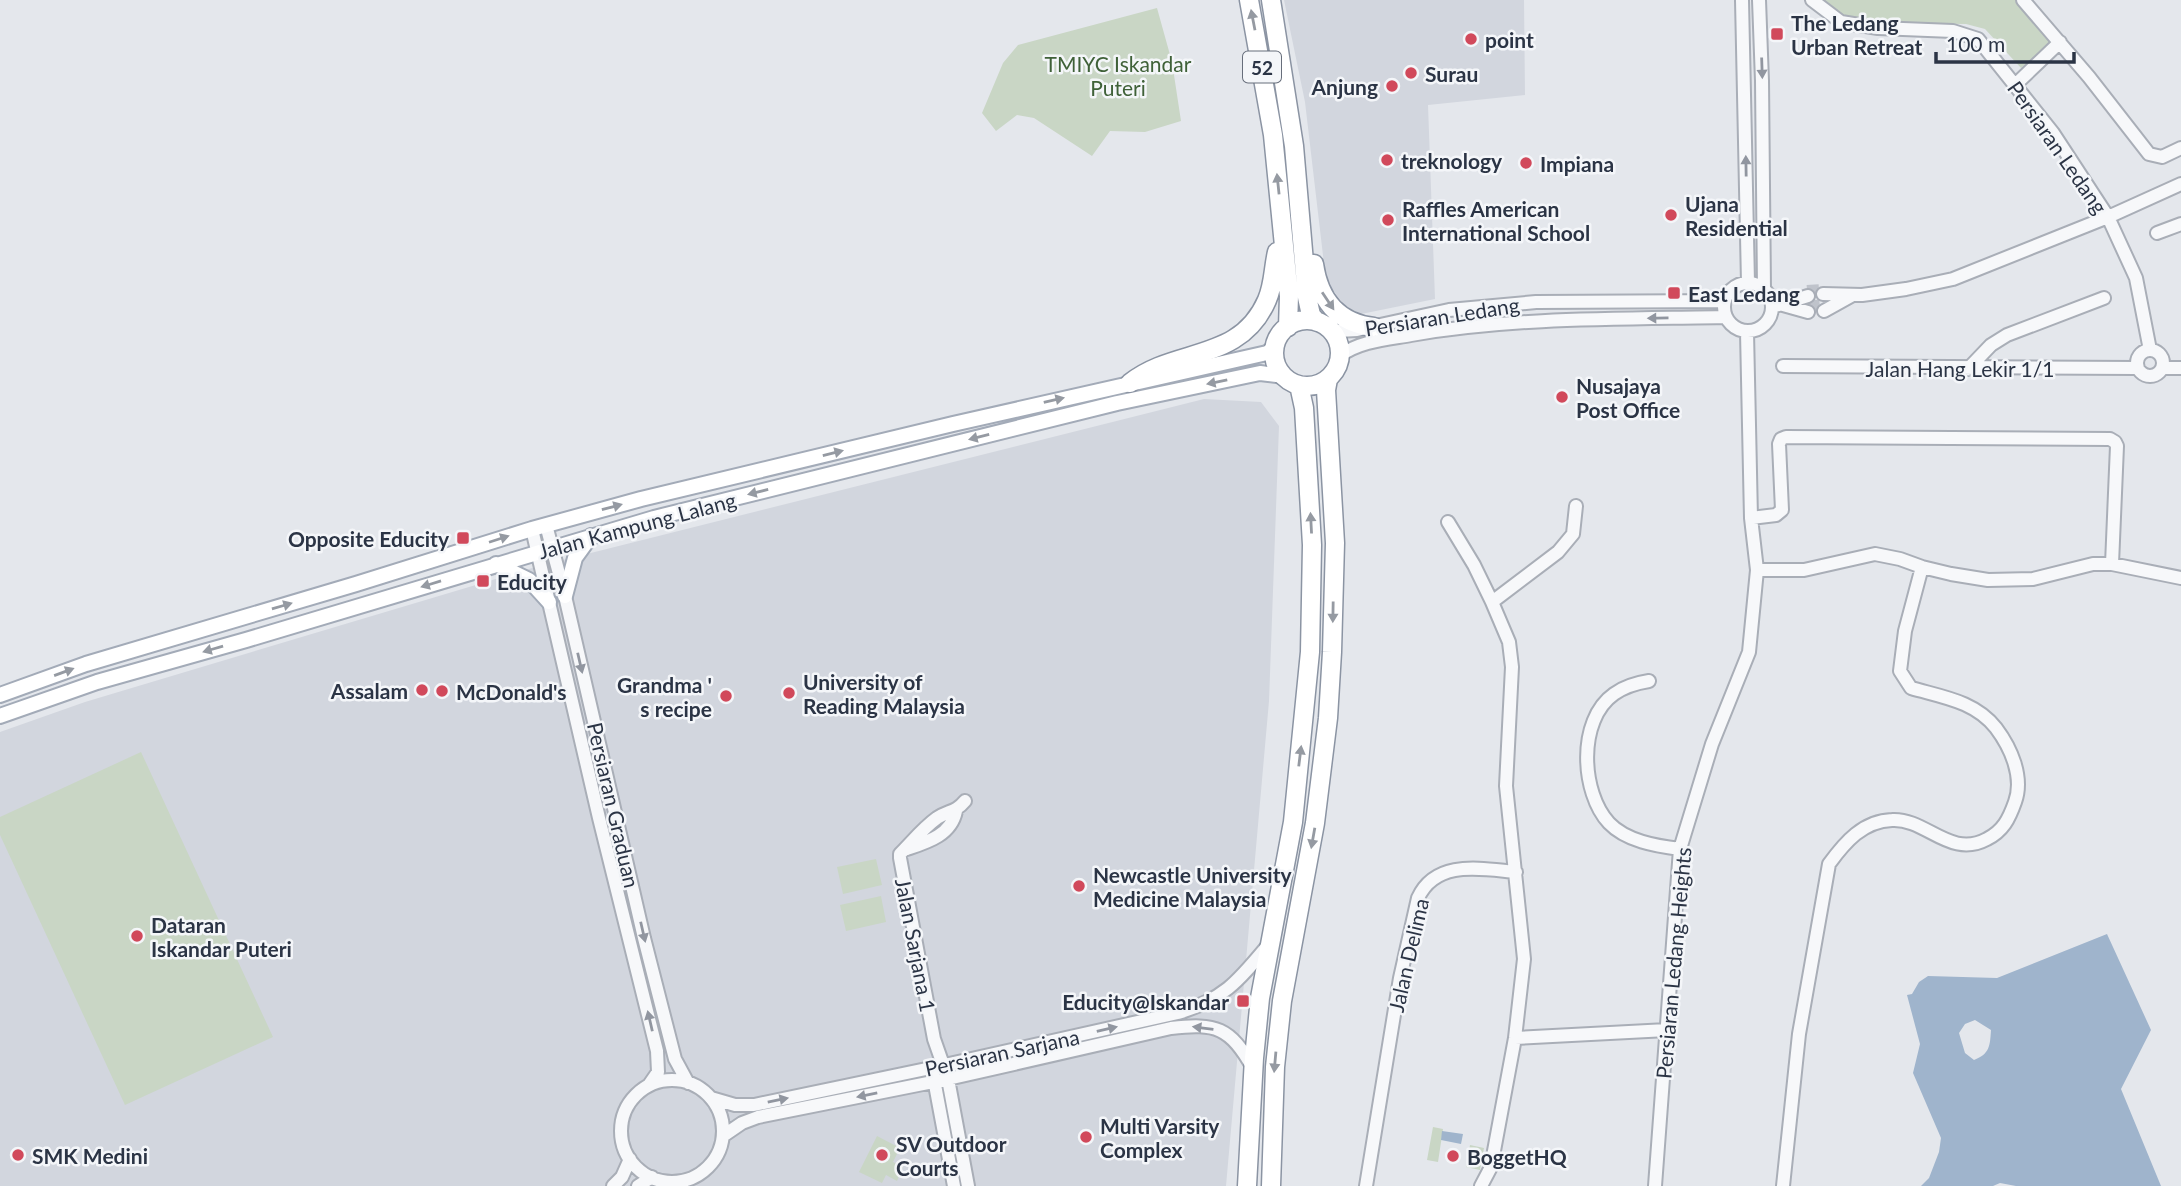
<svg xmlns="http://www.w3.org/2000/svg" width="2181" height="1186" font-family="Lato,sans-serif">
<rect width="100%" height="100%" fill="#e4e7ec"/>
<!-- built -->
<path fill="#d2d6de" d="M1284,0H1524L1525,95L1428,105L1435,299L1361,314L1345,306L1326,281L1305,102Z
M1204,399L1261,402L1279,426L1269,701L1226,1186H0V732L85,702L539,566Z"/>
<!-- green -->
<path fill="#c9d6c5" d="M1821,0H2016L2054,40L2021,68L1985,29L1966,24L1877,23L1854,20L1840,14Z
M1157,8L1172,62L1181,121L1145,132L1110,131L1092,156L1034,118L1017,115L996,131L982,113L1003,63L1018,45Z
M141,752L273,1037L125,1105L0,835V817Z
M876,859L882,885L843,894L837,867Z
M881,896L886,922L846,931L840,905Z
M1433,1127L1443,1129L1438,1162L1427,1160Z
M877,1136L900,1148L893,1162L903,1167L897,1181L886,1175L882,1183L859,1172Z
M1470,1145L1484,1148L1480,1170L1466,1167Z"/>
<!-- water -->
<path fill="#9fb4cc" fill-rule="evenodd" d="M2107,934L2151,1030L2121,1089L2161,1186H2016L2000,1183L1993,1186H1921L1929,1178L1939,1152L1941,1138L1913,1073L1920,1044L1907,995L1912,994L1919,982L1928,976L1997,978ZM1975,1020L1991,1030C1990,1045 1990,1054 1974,1060L1965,1053L1959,1033L1965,1024Z
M1442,1131L1463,1134L1461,1144L1441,1140Z"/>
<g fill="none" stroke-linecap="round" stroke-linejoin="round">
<!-- minor-tunnel -->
<path stroke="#bfc3cb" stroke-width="12" stroke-dasharray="12 6" stroke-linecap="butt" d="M1807,291L1823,290
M1808,307L1824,305"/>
<!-- minor casing -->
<g stroke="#a9aeb7" stroke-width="16">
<path id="minor" d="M1742,0L1748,283
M1759,0L1762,81L1764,289
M1812,0L1841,22L1878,28L1953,31L1978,39L2053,133L2108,217L2136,278L2150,350
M2023,0L2089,77L2149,154L2162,157L2181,148
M2015,85L2060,42
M2157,233L2181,224
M1724 307a24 24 0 1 1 48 0a24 24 0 1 1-48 0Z
M1823,294L1862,295L1906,289L1953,279L2108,217L2181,184
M1783,305L1808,312
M1772,307L1808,296
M1824,311L1851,296
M1328,329L1338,331L1357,330L1449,310L1536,302L1725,301
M2137 363a13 13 0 1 1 26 0a13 13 0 1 1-26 0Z
M1340,356C1359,341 1389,339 1411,335C1515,317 1621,319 1726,317
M1783,366L2138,368
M2163,368H2181
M1968,369L1991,345L2007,335L2104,298
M1751,518L1776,515L1782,510L1779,444L1781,439L1786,437L2110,439L2115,442L2117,446L2112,564
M1448,522L1474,565L1492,602
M546,525L565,596L644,938L675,1059L688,1083
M532,529L599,818L657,1051L658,1072L649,1085
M1757,570H1804L1875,554L1900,559L1922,567L1951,574L1988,580L2033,579L2093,564H2112L2181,578
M1649,681C1636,683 1625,686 1614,694C1577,720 1581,793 1609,823C1626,841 1656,846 1680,849
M965,801C955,813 949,810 937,818C923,828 912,842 900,854V858L934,1039L948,1079L968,1186
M907,849C928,842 951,835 956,811
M1515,1038L1667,1030
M933,1074L954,1186
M621 1131a51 51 0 1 1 102 0a51 51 0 1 1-102 0Z
M711,1098L735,1105H754L931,1068L1178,1013C1225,999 1239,980 1269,944
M723,1136L742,1123L758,1117L948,1079L1171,1028C1216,1023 1230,1027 1253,1068
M613,1186L622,1177L630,1159
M638,1186L652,1177
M1366,1186L1400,978L1418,898C1436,859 1481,869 1516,872
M1481,1186L1491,1167L1515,1038L1524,959L1506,786L1512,667L1509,642L1492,602L1558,552L1573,534L1576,506
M1655,1186L1680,849L1712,744L1749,652L1757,570L1751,518L1747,332
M1783,1186L1799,1034L1829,864C1845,842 1863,821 1892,820C1926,818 1950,859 1987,839C2003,831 2009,819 2015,802C2024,777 2011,748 1996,728C1975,701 1942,697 1911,688L1900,671L1905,631L1922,567"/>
</g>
<!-- major casing -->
<g stroke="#a3abb8" stroke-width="18">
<path id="major" d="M496,564L529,580L549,602
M565,596L575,558L591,536
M0,695L86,664L356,584L532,529L641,499L953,424L1267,353L1275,347
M0,716L97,682L246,640L654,518L1117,403L1260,373L1284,376"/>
</g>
<!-- highway casing -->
<g stroke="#8b94a3" stroke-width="21">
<path id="highway" d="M1249,0L1273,135L1289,296L1288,327
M1271,0L1294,146L1307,297L1311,315L1317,322
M1314,264C1319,299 1337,323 1374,327
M1274 353a33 33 0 1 1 66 0a33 33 0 1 1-66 0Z
M1130,383C1175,347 1240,363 1267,300C1274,284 1273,269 1277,252
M1247,1186L1254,1058L1260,998L1293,822L1310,652L1312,545L1304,408L1299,385
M1271,1186L1275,1067L1282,1001L1315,823L1328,718L1332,652L1335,543L1326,390L1328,379"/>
</g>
<!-- minor -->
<use href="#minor" stroke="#f7f8fa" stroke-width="12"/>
<!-- major -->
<use href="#major" stroke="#fff" stroke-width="14"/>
<!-- highway -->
<use href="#highway" stroke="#fff" stroke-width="18"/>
</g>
<!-- one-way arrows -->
<defs><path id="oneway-solid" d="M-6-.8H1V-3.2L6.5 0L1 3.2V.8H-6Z" transform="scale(1.75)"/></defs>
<g fill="#959aa2">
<use href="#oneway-solid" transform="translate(1253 20) rotate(-101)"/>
<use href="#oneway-solid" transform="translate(1278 184) rotate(-96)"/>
<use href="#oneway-solid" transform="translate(1328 301) rotate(56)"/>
<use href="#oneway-solid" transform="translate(1217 382) rotate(168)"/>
<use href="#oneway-solid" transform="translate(1054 400) rotate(-13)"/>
<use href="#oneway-solid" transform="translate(979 437) rotate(166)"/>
<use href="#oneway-solid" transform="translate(833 453) rotate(-14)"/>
<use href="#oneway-solid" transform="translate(758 492) rotate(166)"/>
<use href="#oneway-solid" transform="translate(612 507) rotate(-15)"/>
<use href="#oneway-solid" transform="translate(1311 523) rotate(-93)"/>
<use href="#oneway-solid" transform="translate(499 539) rotate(-18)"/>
<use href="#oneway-solid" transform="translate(431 584) rotate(163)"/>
<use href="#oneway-solid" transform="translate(282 606) rotate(-16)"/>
<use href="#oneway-solid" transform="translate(1333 612) rotate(91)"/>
<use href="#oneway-solid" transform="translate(213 649) rotate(164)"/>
<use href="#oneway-solid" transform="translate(64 672) rotate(-20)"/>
<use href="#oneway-solid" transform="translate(1300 756) rotate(-83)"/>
<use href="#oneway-solid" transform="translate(1313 838) rotate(100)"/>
<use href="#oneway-solid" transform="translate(1275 1062) rotate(95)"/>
</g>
<g fill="#9196a0">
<use href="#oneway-solid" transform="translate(1762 68) rotate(88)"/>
<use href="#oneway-solid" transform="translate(1746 166) rotate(-91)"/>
<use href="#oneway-solid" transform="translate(1658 318) rotate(179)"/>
<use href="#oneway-solid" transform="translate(580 663) rotate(77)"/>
<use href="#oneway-solid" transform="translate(643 932) rotate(77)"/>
<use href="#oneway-solid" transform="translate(650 1021) rotate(-103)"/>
<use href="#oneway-solid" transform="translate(1203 1028) rotate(-173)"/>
<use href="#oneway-solid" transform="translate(1107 1029) rotate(-13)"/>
<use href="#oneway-solid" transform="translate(867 1095) rotate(168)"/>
<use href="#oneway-solid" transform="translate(778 1100) rotate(-12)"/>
</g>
<!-- markers -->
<g fill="#d1495b" stroke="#f4f6f9" stroke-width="2.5">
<rect x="1770" y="27" width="14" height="14" rx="3.5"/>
<circle cx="1471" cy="39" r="7"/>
<circle cx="1411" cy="73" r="7"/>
<circle cx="1392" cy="86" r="7"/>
<circle cx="1387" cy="160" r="7"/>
<circle cx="1526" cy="163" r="7"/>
<circle cx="1671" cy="215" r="7"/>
<circle cx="1388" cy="220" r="7"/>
<rect x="1667" y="286" width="14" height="14" rx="3.5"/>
<circle cx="1562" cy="397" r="7"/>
<rect x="456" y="531" width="14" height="14" rx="3.5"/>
<rect x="476" y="574" width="14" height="14" rx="3.5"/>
<circle cx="422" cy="690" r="7"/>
<circle cx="442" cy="691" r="7"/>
<circle cx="789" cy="693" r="7"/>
<circle cx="726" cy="696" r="7"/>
<circle cx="1079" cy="886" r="7"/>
<circle cx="137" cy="936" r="7"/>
<rect x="1236" y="994" width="14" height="14" rx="3.5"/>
<circle cx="1086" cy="1137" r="7"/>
<circle cx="18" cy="1155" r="7"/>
<circle cx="882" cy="1155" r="7"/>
<circle cx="1453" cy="1156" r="7"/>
</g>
<g text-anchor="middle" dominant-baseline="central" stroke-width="5" stroke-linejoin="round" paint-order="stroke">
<!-- shield labels -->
<rect fill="#f4f6f9" stroke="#676e7b" stroke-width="2" x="1243" y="51.5" width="38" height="31" rx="5"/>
<g font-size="19" font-weight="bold" fill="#2b3445">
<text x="1262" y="67">52</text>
</g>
<!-- poi labels -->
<g font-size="21" font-weight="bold" fill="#2b3445" stroke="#f4f6f9" text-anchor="start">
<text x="1791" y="22">The Ledang<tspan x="1791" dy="24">Urban Retreat</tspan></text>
<text x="1485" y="39">point</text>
<text x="1425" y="73">Surau</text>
<text x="1378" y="86" text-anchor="end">Anjung</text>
<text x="1401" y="160">treknology</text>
<text x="1540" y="163">Impiana</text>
<text x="1685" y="203">Ujana<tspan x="1685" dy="24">Residential</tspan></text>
<text x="1402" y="208">Raffles American<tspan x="1402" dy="24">International School</tspan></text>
<text x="1688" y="293">East Ledang</text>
<text x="1576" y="385">Nusajaya<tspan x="1576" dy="24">Post Office</tspan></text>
<text x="449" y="538" text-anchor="end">Opposite Educity</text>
<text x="497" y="581">Educity</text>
<text x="803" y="681">University of<tspan x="803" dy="24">Reading Malaysia</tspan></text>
<text x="712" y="684" text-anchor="end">Grandma '<tspan x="712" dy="24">s recipe</tspan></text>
<text x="408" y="690" text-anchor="end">Assalam</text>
<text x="456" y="691">McDonald's</text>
<text x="1093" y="874">Newcastle University<tspan x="1093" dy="24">Medicine Malaysia</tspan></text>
<text x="151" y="924">Dataran<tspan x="151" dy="24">Iskandar Puteri</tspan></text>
<text x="1229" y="1001" text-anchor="end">Educity@Iskandar</text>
<text x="1100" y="1125">Multi Varsity<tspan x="1100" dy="24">Complex</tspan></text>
<text x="896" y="1143">SV Outdoor<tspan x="896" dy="24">Courts</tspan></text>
<text x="32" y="1155">SMK Medini</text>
<text x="1467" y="1156">BoggetHQ</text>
</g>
<!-- park labels -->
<g font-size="21" fill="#3f6138" stroke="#f4f6f9">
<text x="1118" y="63">TMIYC Iskandar<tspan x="1118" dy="24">Puteri</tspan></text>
</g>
<!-- street labels -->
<g font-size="21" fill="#2b3445" stroke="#f4f6f9">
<text transform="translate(2058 147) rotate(55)">Persiaran Ledang</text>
<text transform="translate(1442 316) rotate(-9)">Persiaran Ledang</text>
<text x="1960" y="368">Jalan Hang Lekir 1/1</text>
<text transform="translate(637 525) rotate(-15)">Jalan Kampung Lalang</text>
<text transform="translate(614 805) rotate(77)">Persiaran Graduan</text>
<text transform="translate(916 945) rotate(79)">Jalan Sarjana 1</text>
<text transform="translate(1408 955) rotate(-77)">Jalan Delima</text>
<text transform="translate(1673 963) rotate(-85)">Persiaran Ledang Heights</text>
<text transform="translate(1002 1052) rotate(-12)">Persiaran Sarjana</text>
</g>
</g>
<!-- scale -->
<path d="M1936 52v10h138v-10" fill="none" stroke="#2b3445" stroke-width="3.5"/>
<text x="1946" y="52" font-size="21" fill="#2b3445" stroke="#f4f6f9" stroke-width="5" paint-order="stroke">100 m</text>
</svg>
